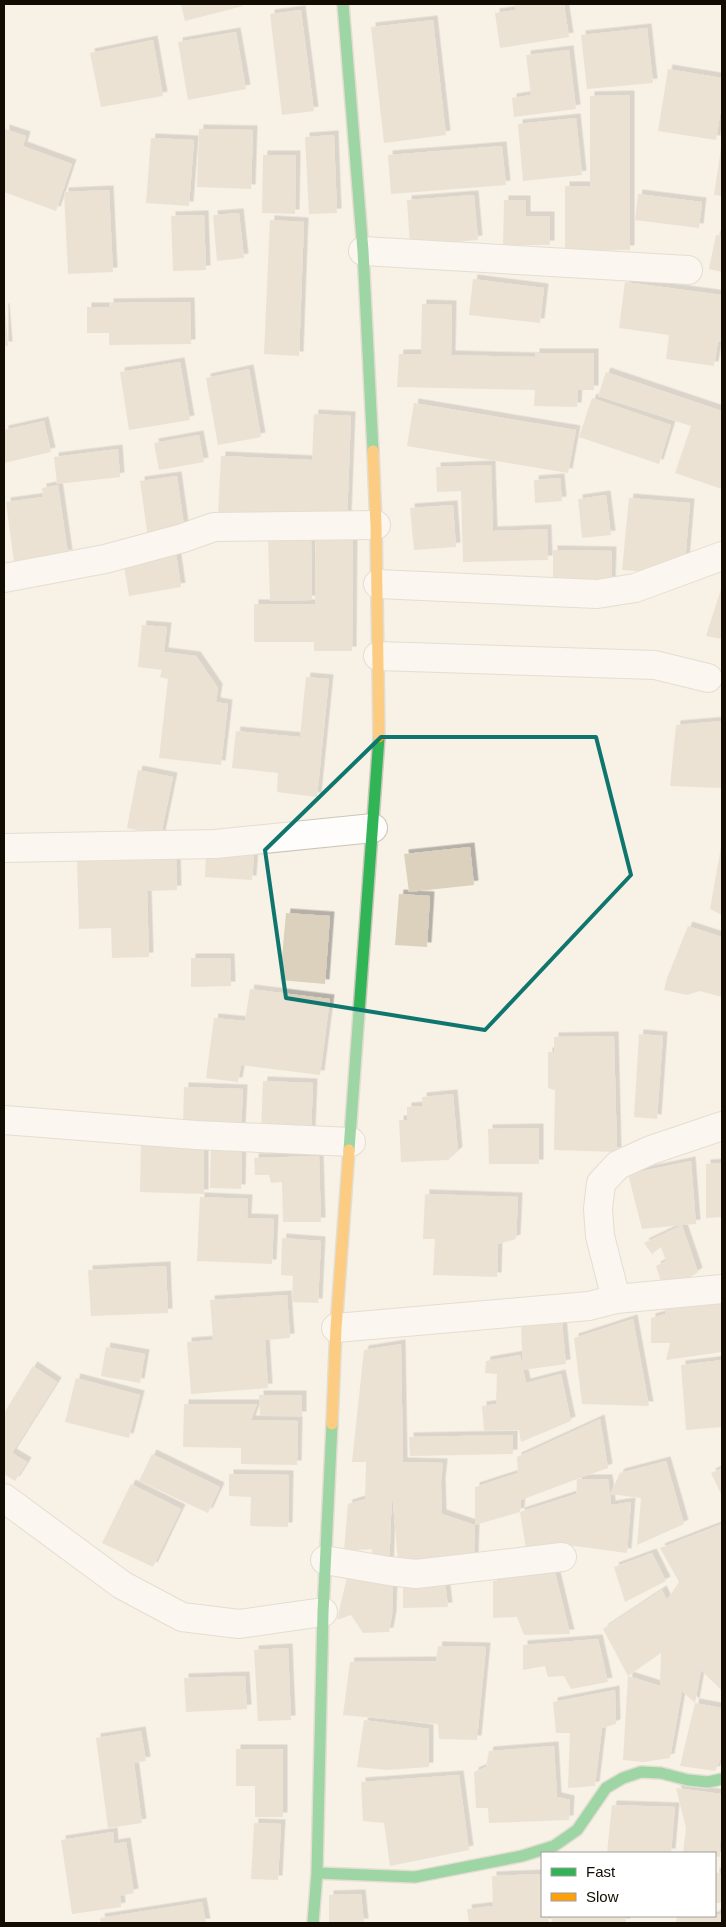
<svg xmlns="http://www.w3.org/2000/svg" width="726" height="1927" font-family="Arial,sans-serif">
<defs>
<filter id="shadow"><feDropShadow dx="4.5" dy="-4.5" stdDeviation="0" flood-color="#0004"/></filter>
</defs>
<rect width="100%" height="100%" fill="#f7f1e6"/>
<!-- building -->
<path fill="#dcd1bd" filter="url(#shadow)" d="M181,4H242L243,6L185,21Z
M515,4H564L569,37L500,48L495,13L516,10Z
M301,10L314,111L282,115L270,14Z
M433,20L446,135L384,143L371,27Z
M647,28L653,83L587,89L581,35Z
M236,32L246,89L188,100L178,42Z
M153,40L163,96L101,107L90,53Z
M569,50L576,109L514,117L512,98L531,95L526,55Z
M668,69L722,78V102L716,140L658,131Z
M630,95V250H565V186H590V96Z
M576,118L582,175L523,181L518,124Z
M5,129L26,136L23,146L72,164L56,211L4,192Z
M199,129L253,130L251,189L197,187Z
M334,135L337,213L309,214L305,137Z
M151,138L194,140L189,206L146,203Z
M502,146L506,185L391,194L388,155Z
M721,148H722V196L714,195Z
M263,155H296L295,214L262,213Z
M109,190L113,272L68,274L64,192Z
M638,194L702,202L699,228L635,220Z
M474,195L478,240L410,246L407,200Z
M504,200H526V216H550V245H503Z
M239,213L244,258L217,261L213,215Z
M204,215L206,270L173,271L171,216Z
M270,220L304,222L299,356L264,354Z
M716,235L722,236V272L709,269Z
M473,279L544,288L540,323L469,315Z
M625,282L722,295V342L718,341L714,366L666,359L669,335L619,328Z
M190,302L191,344L109,345V333H87V307H109V303Z
M422,304L452,305L451,355L535,357V353H594V390H578L577,407L534,406L535,390L397,387L399,354H421Z
M4,308H5L8,346H4Z
M180,362L190,420L129,430L120,372Z
M249,369L261,437L218,445L206,378Z
M606,372L722,411V489L675,473L691,426L598,396Z
M592,398L671,425L659,464L579,437Z
M414,403L576,430L568,473L407,446Z
M314,414L351,416L347,519L218,514L221,456L312,460Z
M44,421L51,452L4,463V430Z
M199,435L204,462L159,470L154,443Z
M118,449L120,477L57,484L54,457Z
M491,465L493,531L547,529L548,560L463,562L461,491L437,492L436,467Z
M177,476L185,533L148,538L140,481Z
M560,478L562,501L535,503L534,480Z
M58,485L68,554L14,562L6,502L43,497L42,488Z
M606,495L611,535L582,538L578,499Z
M629,498L690,503L684,575L622,570Z
M453,505L456,547L414,550L410,508Z
M316,536L353,537L352,651H314V642H254V604H315Z
M311,537L312,600L270,601L268,538Z
M553,550L612,551L611,587L553,586Z
M176,553L181,587L129,596L123,561Z
M722,586V639L706,636Z
M142,625L167,627L164,652L196,656L218,688L216,702L228,704L221,765L159,758L168,679L160,677L162,670L138,667Z
M306,677L329,679L317,797L277,792L278,773L232,768L236,731L300,737Z
M722,721L721,788L670,786L676,725Z
M138,770L173,777L161,835L127,828Z
M470,847L474,885L409,892L404,854Z
M721,847H722V915L710,909Z
M206,851L254,853L252,880L205,877Z
M176,857L177,890L147,891L149,957L112,958L111,928L79,929L77,860Z
M399,894L430,896L427,947L395,945Z
M286,913L330,916L325,984L280,980Z
M688,926L722,937V997L700,991L687,995L664,990L667,978Z
M191,958H230L231,986L191,987Z
M250,989L330,999L320,1075L241,1065L238,1082L206,1078L214,1018L245,1021Z
M639,1034L663,1036L657,1119L634,1117Z
M614,1036L617,1152L554,1150L555,1090L548,1088V1052H554V1037Z
M263,1081L313,1083L311,1133L261,1131Z
M184,1087L243,1089L241,1130L183,1128Z
M453,1094L458,1151L448,1160L401,1162L399,1120H407V1107L423,1106L422,1097Z
M539,1128V1164H489L488,1129Z
M141,1140L204,1141V1194L140,1192Z
M211,1142L242,1143L241,1189L210,1188Z
M319,1156L321,1222H283L282,1182L271,1183L269,1175H255L254,1158Z
M691,1161L696,1224L682,1225L698,1272L665,1294L722,1295V1352L666,1360L670,1343H651V1318L665,1314V1294L656,1266L666,1261L661,1247L652,1254L644,1243L682,1225L642,1229L628,1174Z
M722,1163V1217L706,1218V1164Z
M425,1194L518,1197L516,1239L498,1244L497,1277L433,1275L435,1239H423Z
M200,1197L248,1199L247,1218L274,1219L272,1264L197,1261Z
M282,1238L321,1241L318,1303L292,1302L293,1276L281,1275Z
M166,1266L168,1313L91,1316L88,1270Z
M287,1295L290,1338L265,1340L268,1388L191,1394L187,1342L213,1340L210,1300Z
M633,1319L649,1406L582,1404L574,1338Z
M562,1322L566,1364L523,1370L521,1325Z
M401,1344L403,1462L443,1463L441,1483L442,1514L475,1525L474,1557L398,1562L392,1491L389,1571L374,1569L372,1549L344,1551L348,1504L365,1499L366,1462H352L364,1350Z
M106,1347L145,1354L140,1383L101,1376Z
M520,1355L526,1383L561,1374L571,1421L521,1442L519,1430L484,1431L482,1406L496,1404L497,1374L485,1373L486,1361Z
M722,1360V1427L686,1430L681,1365Z
M33,1366L57,1382L12,1453L27,1462L15,1481L4,1474V1413Z
M76,1378L140,1395L129,1438L65,1422Z
M259,1395H302V1416H260Z
M184,1404H257L251,1420L298,1421L297,1465L241,1464V1448L183,1447Z
M600,1419L608,1468L577,1479H608L610,1494L620,1473L666,1461L684,1524L637,1545L641,1498L610,1494L611,1505L631,1502L627,1553L575,1546L526,1549L520,1512L576,1494V1505L577,1479L521,1500L520,1512L475,1525V1487L518,1473L517,1457Z
M513,1435V1454L410,1456L409,1437Z
M152,1454L220,1487L208,1513L139,1481Z
M722,1468V1496L711,1473Z
M229,1474L289,1475L288,1527L250,1526L251,1497L229,1496Z
M131,1484L181,1509L153,1567L102,1543Z
M722,1524V1691L701,1670L695,1703L682,1691L670,1758L643,1762L623,1760L628,1676L660,1686L661,1653L628,1676L603,1629L662,1590L667,1600L679,1582L660,1548Z
M652,1553L666,1581L625,1602L614,1567Z
M555,1572L570,1634L524,1635L517,1617L493,1618V1581Z
M347,1577L393,1581L392,1615L389,1632L363,1633L351,1615L337,1620Z
M445,1581L448,1607L403,1608V1586Z
M598,1639L608,1682L571,1689L564,1676L548,1677L545,1666L523,1670V1645Z
M438,1646L486,1647L477,1740L439,1739L438,1724L343,1715L350,1662L436,1661Z
M288,1648L291,1720L258,1721L254,1650Z
M245,1676L247,1709L186,1712L184,1678Z
M615,1690L616,1724L602,1728L595,1786L568,1788L570,1733H556L553,1702Z
M695,1703L722,1708V1756L715,1771L680,1766Z
M364,1720L429,1729V1767L387,1770L357,1767Z
M141,1731L146,1761L134,1763L142,1823L108,1828L96,1738Z
M554,1746L557,1797L570,1800L569,1820L489,1823L488,1808H476L474,1772L486,1767L489,1751Z
M236,1749H283V1817H255V1786H236Z
M459,1775L469,1850L390,1866L384,1823L363,1821L361,1782Z
M676,1788L722,1794V1841L720,1840V1857L715,1856V1853H683L686,1828Z
M612,1805L675,1807L671,1853H607Z
M254,1823L281,1824L278,1880L251,1879Z
M113,1832L114,1844L126,1842L134,1893L120,1896L121,1907L72,1914L61,1840Z
M715,1872L722,1874V1903H715Z
M542,1874V1916H548L549,1923H469L467,1909L493,1906L492,1876Z
M361,1894L364,1923H329V1895Z
M202,1902L206,1923H101L100,1918Z
M715,1914H722V1923H676L677,1916H715Z
M551,1916H625L626,1923H552Z"/>
<g fill="none" stroke-linecap="round" stroke-linejoin="round">
<!-- street casing -->
<g stroke="#ccc6bb" stroke-width="30">
<path id="street" d="M363,251L688,270
M4,578L105,559L183,538L214,527L376,525
M378,584L597,594L635,588L722,556
M378,656L655,665L708,678
M4,848L215,844L373,828
M4,1120L196,1135L351,1142
M616,1299L600,1236L598,1209L601,1183L618,1165L651,1150L722,1126
M336,1328L589,1306L616,1299L722,1289
M4,1498L122,1585L182,1617L239,1624L323,1612
M325,1560L389,1571L416,1574L562,1557"/>
</g>
<!-- fast casing -->
<g stroke="#ccc6bb" stroke-width="14">
<path id="fast" d="M343,4L363,251L373,451
M349,1150L379,737
M317,1873L415,1877L522,1856L554,1846L577,1830L606,1788L623,1778L641,1772L661,1773L688,1780L708,1782L722,1779
M313,1923L317,1873L323,1612L332,1424"/>
</g>
<!-- slow casing -->
<g stroke="#ccc6bb" stroke-width="14">
<path id="slow" d="M373,451L376,525L379,737
M332,1424L336,1328L349,1150"/>
</g>
<!-- street -->
<use href="#street" stroke="#fefdfb" stroke-width="28"/>
<!-- fast -->
<use href="#fast" stroke="#30b455" stroke-width="11"/>
<!-- slow -->
<use href="#slow" stroke="#ff9f0a" stroke-width="11"/>
</g>
<!-- marked area -->
<path d="M0 0H726V1927H0ZM381,737H596L631,875L485,1030L286,998L265,850Z" fill="#f7f1e6" fill-opacity=".55" fill-rule="evenodd"/>
<path fill="none" stroke="#0f766e" stroke-width="4" stroke-linejoin="round" d="M381,737H596L631,875L485,1030L286,998L265,850Z"/>
<!-- border -->
<rect width="726" height="1927" fill="none" stroke="#120c02" stroke-width="10"/>
<!-- legend -->
<rect x="541" y="1852" width="175" height="65" fill="#ffffff" stroke="#a09e9a"/>
<rect x="551" y="1868" width="25" height="8" fill="#30b455" stroke="#a09e9a"/>
<text x="586" y="1877" font-size="15" fill="#120c02">Fast</text>
<rect x="551" y="1893" width="25" height="8" fill="#ff9f0a" stroke="#a09e9a"/>
<text x="586" y="1902" font-size="15" fill="#120c02">Slow</text>
</svg>
